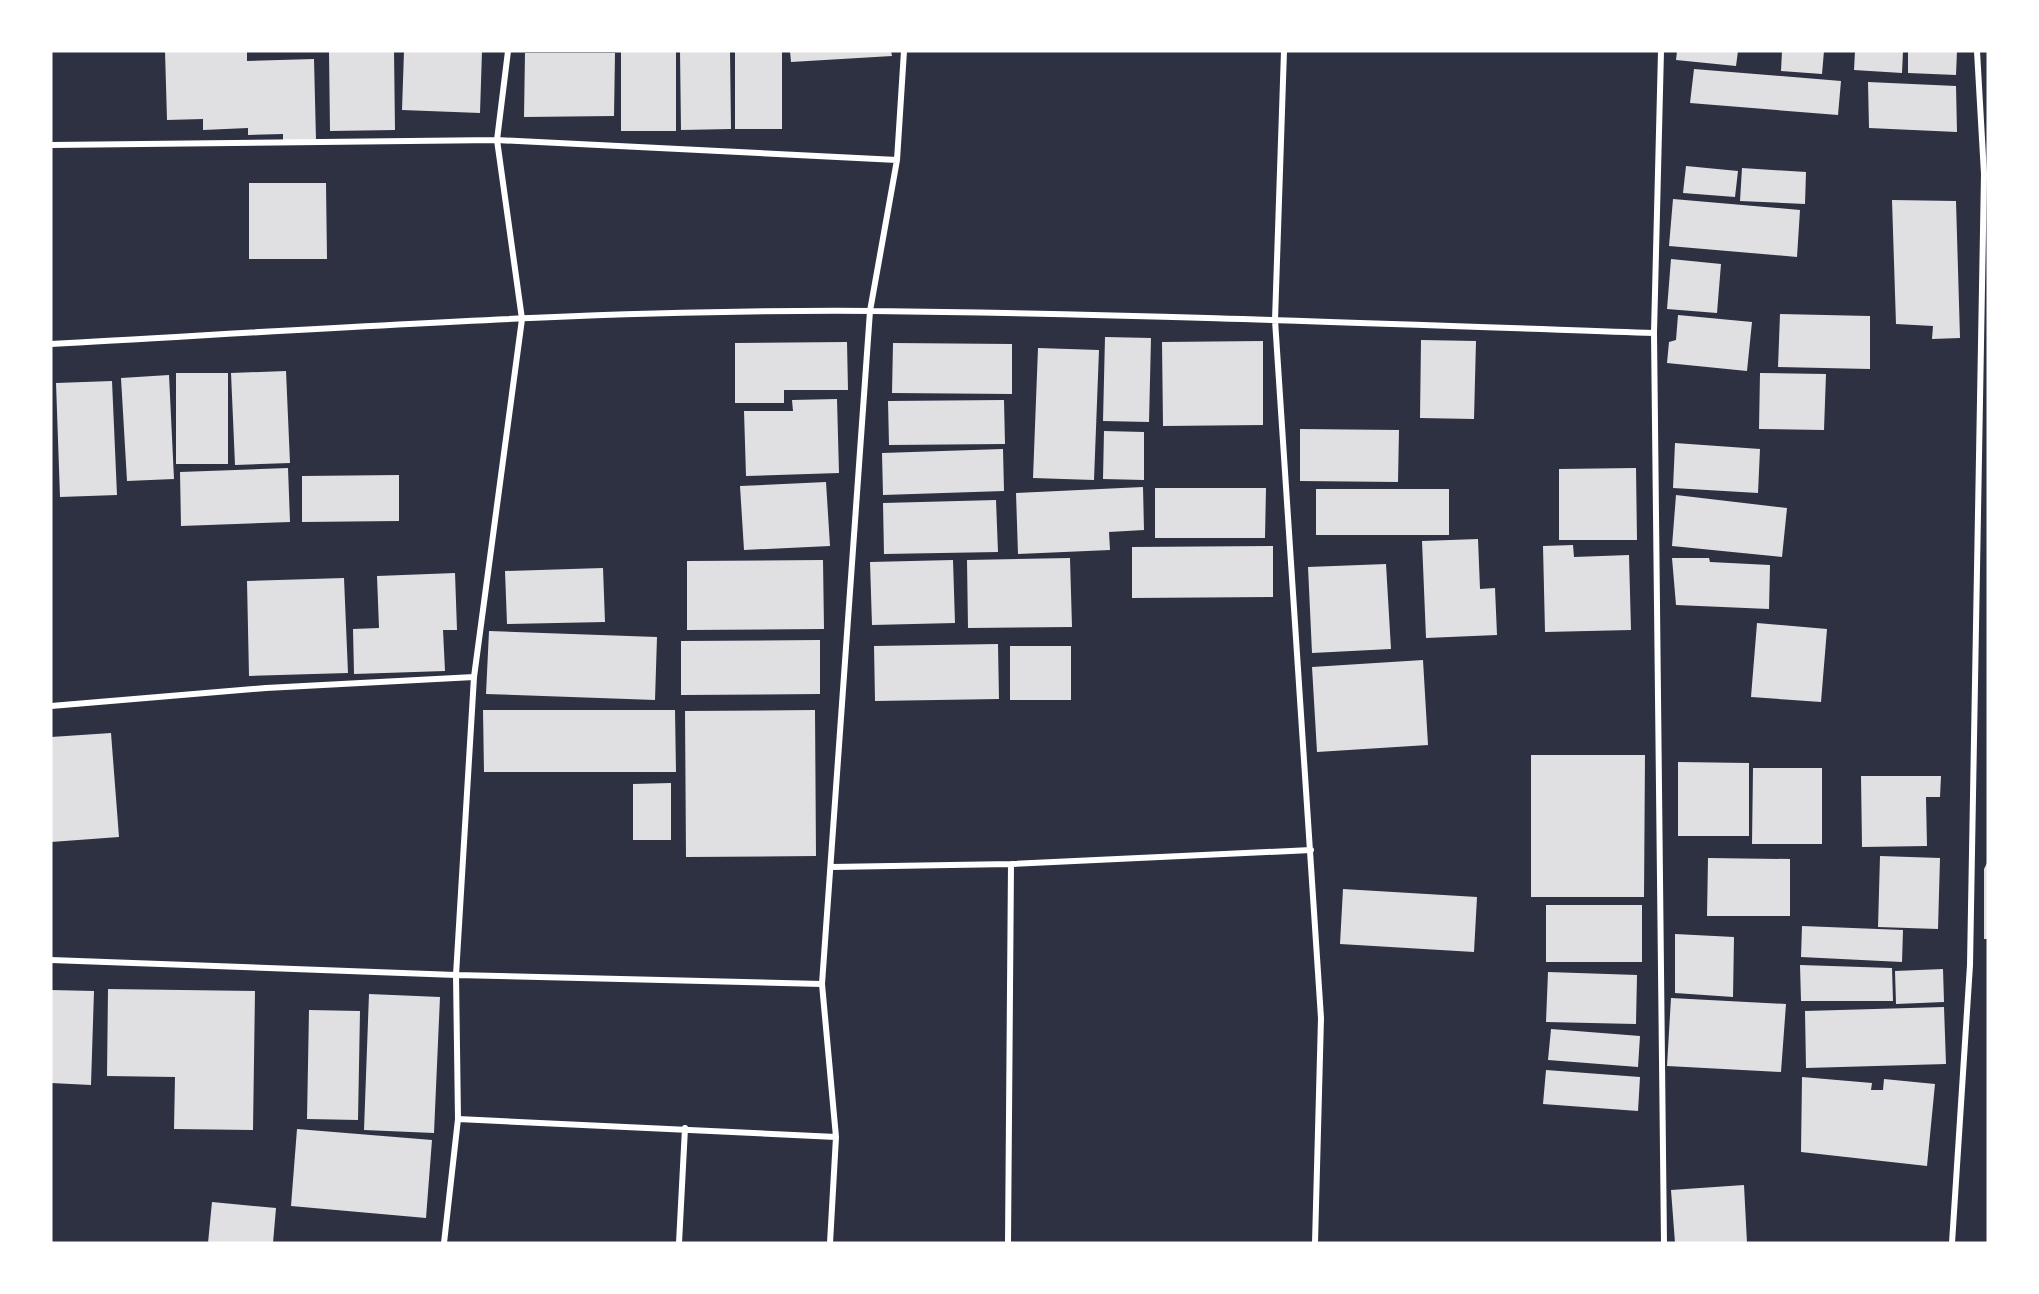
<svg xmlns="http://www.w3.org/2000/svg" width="2039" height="1294" font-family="Lora,serif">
<rect width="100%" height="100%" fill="#2d3142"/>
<!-- building -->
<path fill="#e0e0e3" d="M165,51H247V61L314,59L316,140H283V134L248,135V128L203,130V119L167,120Z
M329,51H394L395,130L330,131Z
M404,51H482L480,113L402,110Z
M621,51H676V131H621Z
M680,51H730L731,129L681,130Z
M735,51H782V129H735Z
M790,51H891L892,56L791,62Z
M1677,51H1738L1736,66L1676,60Z
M1782,51H1824L1822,74L1781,71Z
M1855,51H1903L1902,73L1854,70Z
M1908,51H1957L1956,75L1908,73Z
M525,53H615L614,116L524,117Z
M1694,69L1841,81L1838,115L1690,103Z
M1868,82L1956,86L1957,132L1869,128Z
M1686,166L1738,171L1735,197L1683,193Z
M1742,168L1806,172L1805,204L1740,201Z
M249,183H326L327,259H249Z
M1673,199L1800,210L1797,257L1669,246Z
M1892,200L1956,201L1960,338L1932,339L1933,326L1896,324Z
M1671,259L1721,264L1717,313L1667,309Z
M1780,314L1870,316V369L1778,367Z
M1678,315L1752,322L1747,371L1667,363L1669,342L1676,340Z
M1105,337L1151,338L1149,422L1103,421Z
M1421,340L1476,341L1474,419L1420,418Z
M1263,341V425L1163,426L1162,342Z
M847,342L848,390H784V403H735V343Z
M893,343L1012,344V394L892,393Z
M1038,348L1099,350L1094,480L1033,478Z
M286,371L290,463L235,465L231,373Z
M176,373H228V464H176Z
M1760,373L1826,374L1824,430L1759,429Z
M169,375L174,479L127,481L121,378Z
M112,381L117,495L60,497L56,383Z
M837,399L839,473L746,476L744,411H793L792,400Z
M1004,400L1005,444L889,445L888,401Z
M1300,429L1399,430L1398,482L1300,481Z
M1104,431L1144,432V480L1103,479Z
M1675,443L1760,449L1758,493L1673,488Z
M1003,449L1004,491L883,495L882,453Z
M288,468L290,522L181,526L180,472Z
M1636,468L1637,540H1559V469Z
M399,475V521L302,522V476Z
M826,482L830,546L744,550L740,486Z
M1143,487L1144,530L1109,532L1110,550L1018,554L1016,493Z
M1155,488H1266L1265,538H1155Z
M1316,489H1449V535H1316Z
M1676,495L1787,508L1782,557L1672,546Z
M996,500L998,552L884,554L883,503Z
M1478,539L1480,589L1495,588L1497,635L1426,638L1422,541Z
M1573,545L1574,557L1629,555L1631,630L1545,632L1543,546Z
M1273,546V597L1132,598V547Z
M1070,558L1072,627L968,628L967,560Z
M1672,558H1709L1710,562L1770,565L1769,609L1676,605Z
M823,560L824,629L687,630V561Z
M953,560L955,623L872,625L870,562Z
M1386,564L1391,649L1312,653L1308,567Z
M603,568L605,622L507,624L505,571Z
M455,573L457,630H443L445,671L354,674L353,629L379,628L377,576Z
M344,578L348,673L249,676L247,581Z
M1757,623L1827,629L1821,702L1751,697Z
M489,631L657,637L655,700L486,694Z
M820,640V694L681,695V641Z
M998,644L999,699L875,701L874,646Z
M1010,646H1071V700H1010Z
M1423,660L1428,745L1317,752L1312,667Z
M483,710H675L676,772H484Z
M815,710L816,856L686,857L685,711Z
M111,733L119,837L51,842V737Z
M1531,755H1645L1644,897H1531Z
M1678,762L1749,763V836H1678Z
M1753,768H1822V844H1752Z
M1861,776H1941L1940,797H1926L1927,846L1862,847Z
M671,783V840H633V784Z
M1880,856L1940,858L1938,929L1878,927Z
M1708,858L1790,859V916H1707Z
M1988,861V939H1984V869Z
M1343,889L1477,897L1474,952L1340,944Z
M1546,905H1642V962H1546Z
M1802,926L1903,930L1902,962L1801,957Z
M1675,934L1734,937L1733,997L1675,993Z
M1800,965L1892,968L1893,1001H1801Z
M1943,969L1944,1002L1896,1004L1895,971Z
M1548,972L1637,975L1636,1024L1546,1022Z
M108,989L255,991L253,1130L174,1129L175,1077L107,1076Z
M51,990L94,991L91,1085L51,1083Z
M369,994L440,997L434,1133L364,1130Z
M1671,998L1786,1004L1781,1072L1667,1066Z
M1944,1007L1946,1064L1806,1068L1805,1011Z
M309,1010L360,1011L358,1120L307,1119Z
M1551,1029L1640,1036L1638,1067L1548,1060Z
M1546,1070L1640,1077L1638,1111L1543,1104Z
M1802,1077L1872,1083L1871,1090H1883L1884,1079L1935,1084L1927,1166L1801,1152Z
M297,1129L432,1140L426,1218L291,1206Z
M1744,1185L1747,1243H1675L1671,1190Z
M212,1202L276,1208L273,1243H208Z"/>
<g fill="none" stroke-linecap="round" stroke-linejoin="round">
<!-- minor -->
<path stroke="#fff" stroke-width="6" d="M1284,51L1275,320L1321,1018L1315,1243
M1661,51L1654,333L1664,1243
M51,145L497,140L897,160
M51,344C324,329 599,309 873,311C1133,314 1394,324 1654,333
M51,706L266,688L474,677
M831,867L1011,864L1311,850
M51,960L456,975L822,984
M458,1119L836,1137
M444,1243L458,1119L456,975L474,677L522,319L497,140L508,51
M679,1243L685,1128
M830,1243L836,1137L822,984L870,311L897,160L904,51
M1008,1243L1011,864
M1952,1243L1970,965L1984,174L1977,51"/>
</g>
<!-- border -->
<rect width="2039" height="1294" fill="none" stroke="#ffffff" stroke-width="105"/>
</svg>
